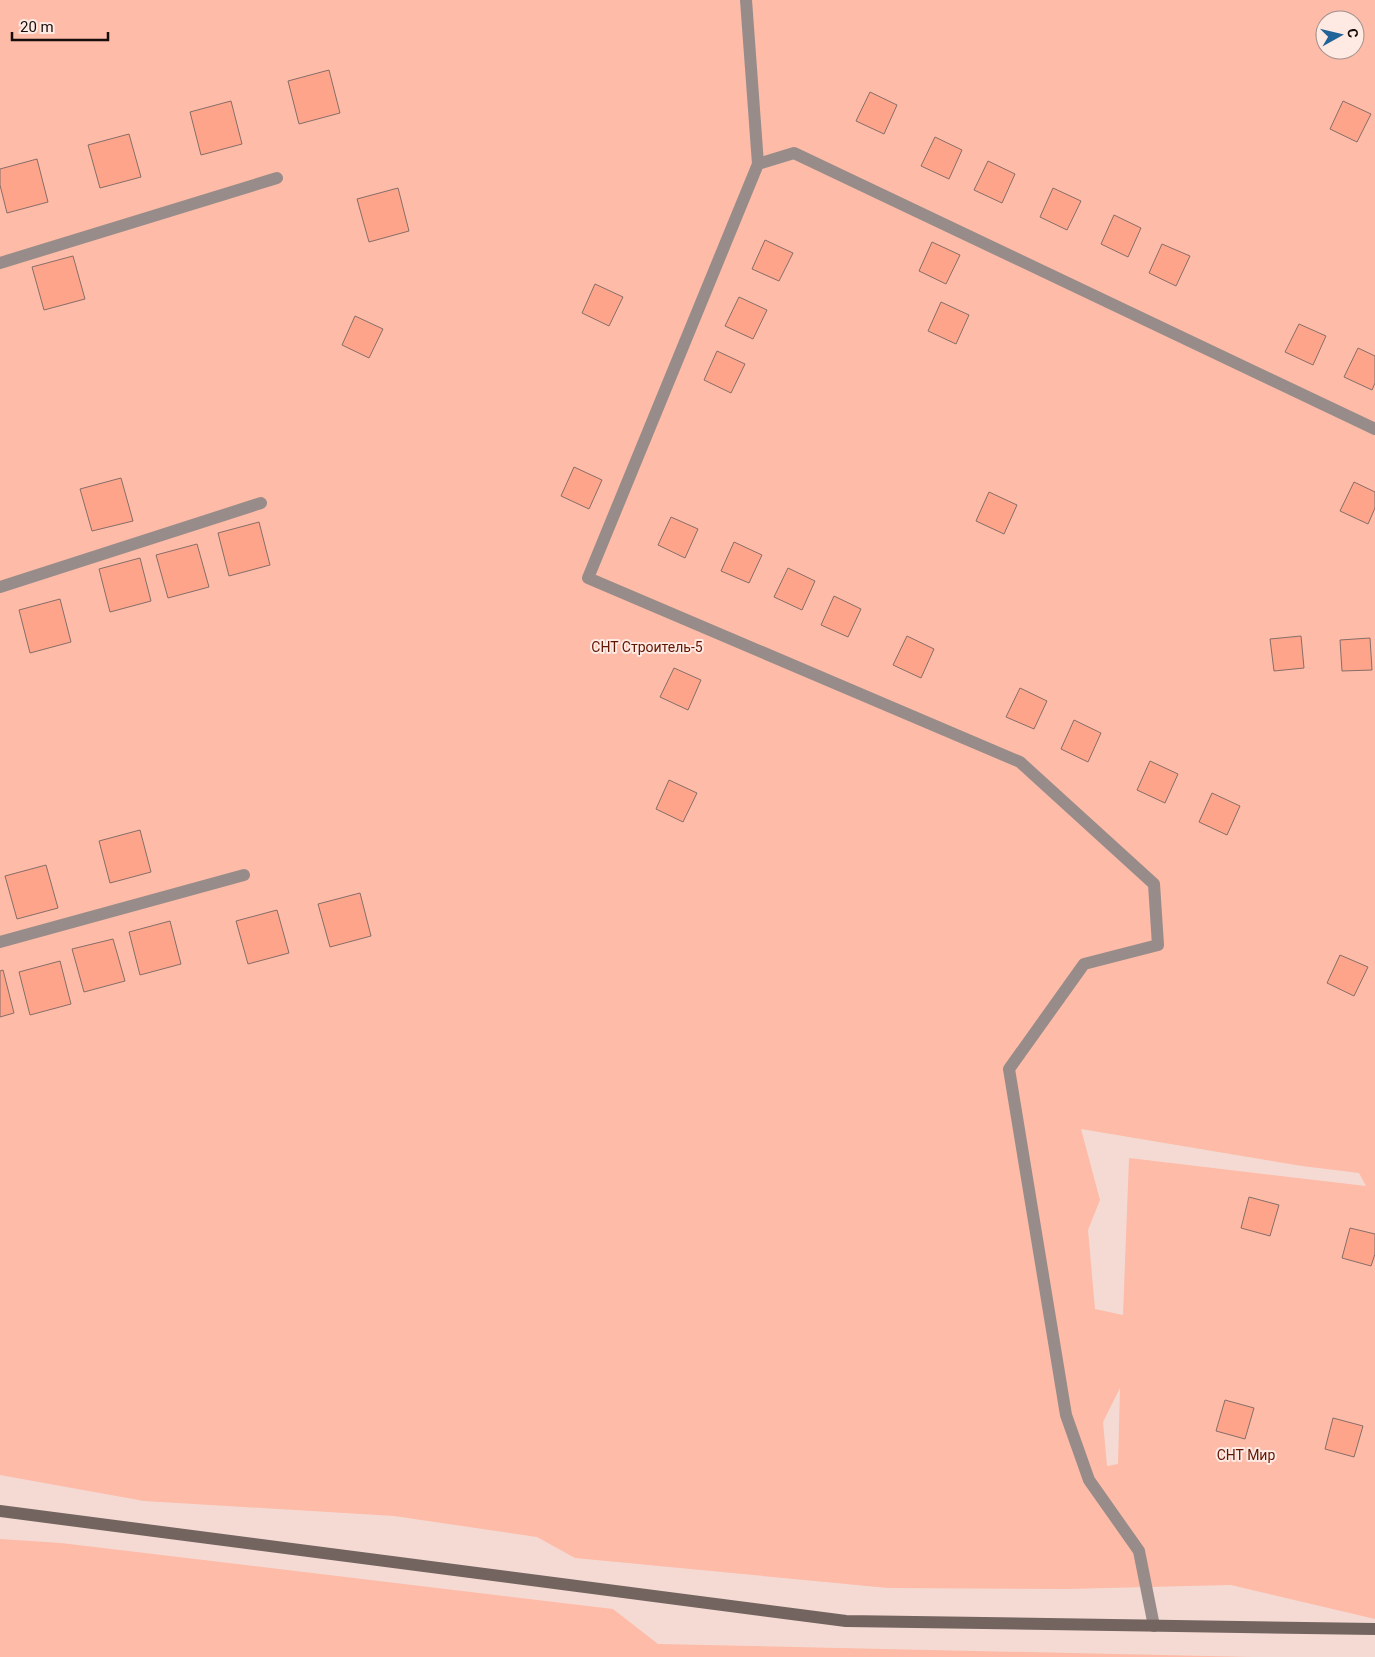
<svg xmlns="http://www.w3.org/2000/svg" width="1375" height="1657" font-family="Roboto,sans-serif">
<rect width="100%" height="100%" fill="#f5dad3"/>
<!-- green -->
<path fill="#fdbba8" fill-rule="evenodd" d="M0,0H1375V1619L1231,1585L1066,1589L888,1588L575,1558L537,1537L394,1516L144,1501L0,1475ZM1325,20H1355V50H1325ZM1081,1129L1302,1166L1359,1173L1366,1186L1129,1158L1123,1315L1095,1309L1088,1230L1100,1200ZM1120,1388L1118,1464L1107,1466L1103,1422Z
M0,1539L61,1543L613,1609L658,1644L1252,1657H0Z"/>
<!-- building -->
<path fill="#fda48b" stroke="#866e68" d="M329,70L340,113L299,124L288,81Z
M870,92L897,105L884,134L856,121Z
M231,101L242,144L201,155L190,112Z
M1343,101L1371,114L1357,142L1330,129Z
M129,134L141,177L100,188L88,145Z
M935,137L962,150L949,179L921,166Z
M37,159L48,202L7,213L0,185V169Z
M988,161L1015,174L1002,203L974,190Z
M398,188L409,231L369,242L357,199Z
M1053,188L1081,201L1067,230L1040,217Z
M1114,215L1141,228L1128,257L1101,244Z
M765,240L793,253L779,281L752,269Z
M932,242L960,255L946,284L919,271Z
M1162,244L1190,256L1176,286L1149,273Z
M73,256L85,299L44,310L32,267Z
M595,284L623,297L609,326L582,313Z
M739,297L767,310L753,339L725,326Z
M941,302L969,315L956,344L928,331Z
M355,316L383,329L369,358L342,345Z
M1299,324L1326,336L1313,365L1285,352Z
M1358,348L1375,356V383L1372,390L1344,377Z
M717,351L745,364L731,393L704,380Z
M574,467L602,480L589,509L561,496Z
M121,478L133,521L92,531L80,489Z
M1354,482L1375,492V508L1368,524L1340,511Z
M989,492L1017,505L1004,534L976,521Z
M671,517L698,529L685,558L658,545Z
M259,522L270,565L229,576L218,533Z
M734,542L762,555L749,583L721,571Z
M197,544L209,587L168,598L156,555Z
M140,558L151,601L110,612L99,569Z
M788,568L815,581L802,610L774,597Z
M834,596L861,609L848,637L821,625Z
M60,599L71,642L30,653L19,610Z
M907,636L934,649L921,678L893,665Z
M1301,636L1304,668L1274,671L1270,639Z
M1370,638L1372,670L1342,671L1340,640Z
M674,668L701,680L688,710L660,697Z
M1020,688L1047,701L1034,729L1006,717Z
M1074,720L1101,733L1088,762L1061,749Z
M1150,761L1178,774L1165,803L1137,790Z
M669,780L697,793L683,822L656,809Z
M1212,793L1240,806L1227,835L1199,822Z
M140,830L151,872L110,883L99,841Z
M46,865L58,908L17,919L5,876Z
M360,893L371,936L330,947L318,904Z
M277,910L289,953L248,964L236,921Z
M170,921L181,964L140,975L129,932Z
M113,939L125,981L84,992L72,949Z
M1340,955L1368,967L1354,996L1327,983Z
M60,961L71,1004L30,1015L19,972Z
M3,970L14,1013L0,1017V971Z
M1249,1197L1279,1205L1270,1236L1241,1228Z
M1350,1228L1375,1234V1254L1371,1266L1342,1258Z
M1225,1400L1254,1408L1245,1439L1216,1431Z
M1333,1418L1363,1426L1354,1457L1325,1449Z"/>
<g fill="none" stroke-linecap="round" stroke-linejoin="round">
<!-- lane -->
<path stroke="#978c89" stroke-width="12" d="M746,0L758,164
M0,263L277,178
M0,587L261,503
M0,942L244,875
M1154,1626L1139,1551L1089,1480L1066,1415L1009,1069L1084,964L1158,945L1154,884L1020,762L588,578L758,164L794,153L1375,429"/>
<!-- secondary -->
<path stroke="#746460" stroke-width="12" d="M0,1511L846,1621L1375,1629"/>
</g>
<g text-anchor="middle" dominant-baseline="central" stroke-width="4" stroke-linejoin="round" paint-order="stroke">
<!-- park labels -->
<g font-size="14" fill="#621500" stroke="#fee9e3">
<text x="647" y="647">СНТ Строитель-5</text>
<text x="1246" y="1455">СНТ Мир</text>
</g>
</g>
<!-- north arrow -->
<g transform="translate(1340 35) rotate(82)"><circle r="24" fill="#fee9e3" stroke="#a2918d"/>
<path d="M0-4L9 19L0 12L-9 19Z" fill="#216499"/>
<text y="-8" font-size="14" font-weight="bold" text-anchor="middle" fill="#170e0c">С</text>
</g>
<!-- scale -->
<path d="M12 32v8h96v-8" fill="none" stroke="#170e0c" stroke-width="2.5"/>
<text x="20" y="32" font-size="15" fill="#170e0c" stroke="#fee9e3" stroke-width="4" paint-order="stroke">20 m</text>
</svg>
